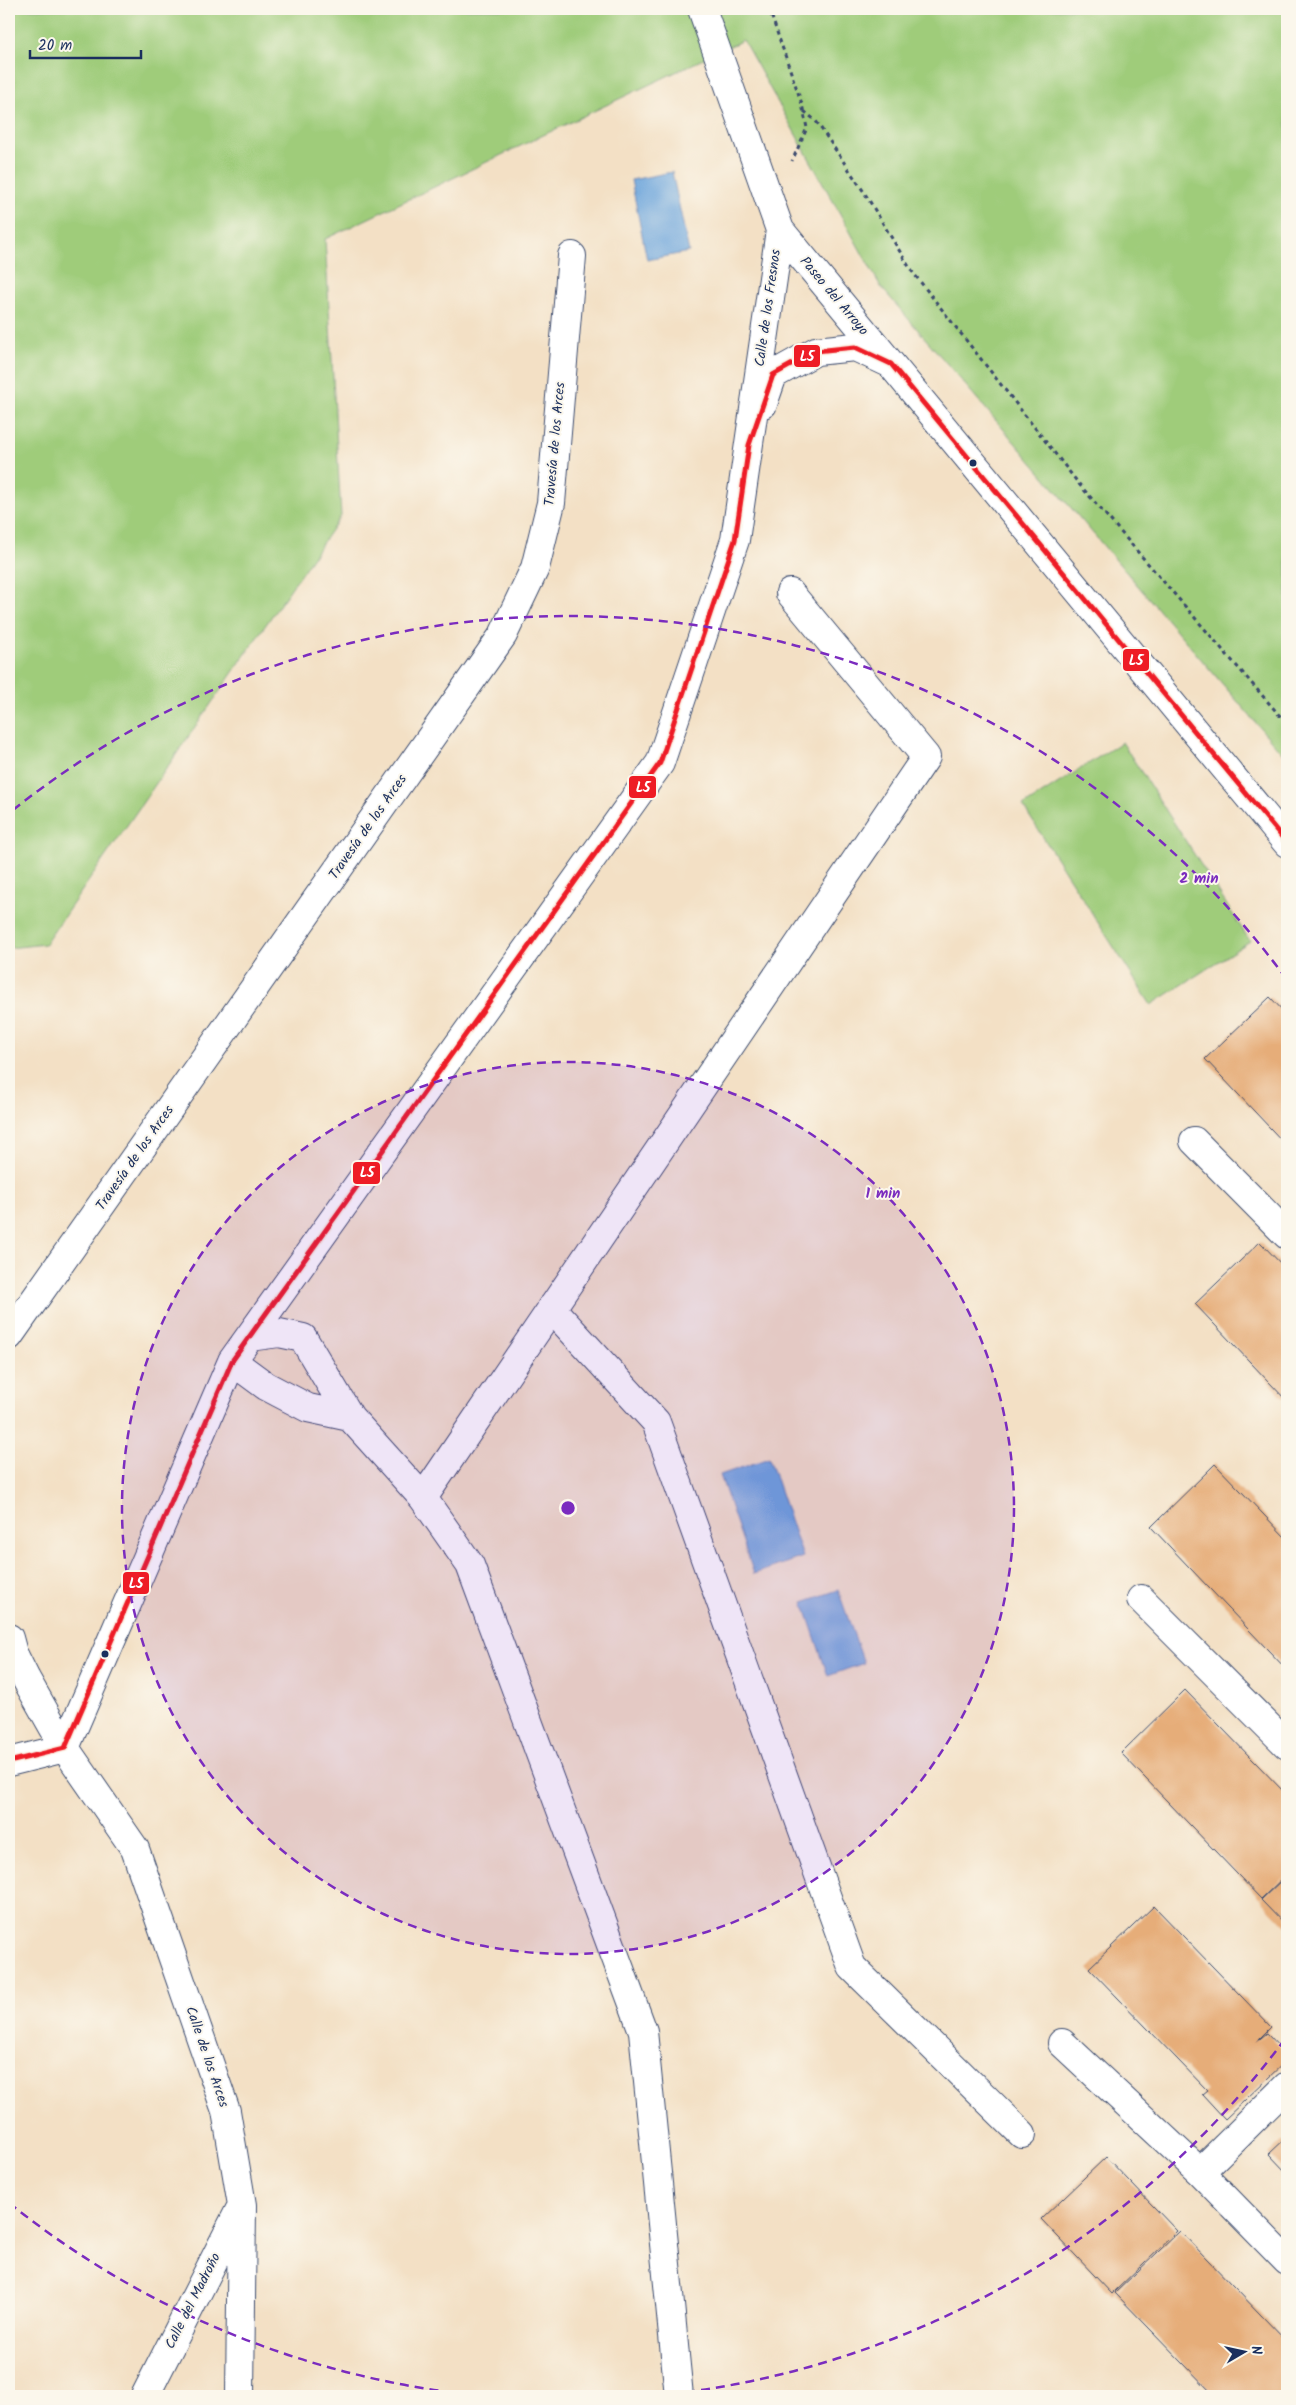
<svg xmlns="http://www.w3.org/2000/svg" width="1296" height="2405" font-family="Kalam,sans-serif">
<rect width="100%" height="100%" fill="#fbf7ec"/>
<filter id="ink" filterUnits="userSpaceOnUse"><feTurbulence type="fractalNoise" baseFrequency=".02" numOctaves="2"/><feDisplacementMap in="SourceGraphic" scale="10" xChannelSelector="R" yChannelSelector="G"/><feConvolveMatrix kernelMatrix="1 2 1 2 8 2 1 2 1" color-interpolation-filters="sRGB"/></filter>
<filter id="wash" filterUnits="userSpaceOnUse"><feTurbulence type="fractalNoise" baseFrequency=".0096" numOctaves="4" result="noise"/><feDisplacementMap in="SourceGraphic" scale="20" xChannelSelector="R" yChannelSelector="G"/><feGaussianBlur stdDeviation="1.12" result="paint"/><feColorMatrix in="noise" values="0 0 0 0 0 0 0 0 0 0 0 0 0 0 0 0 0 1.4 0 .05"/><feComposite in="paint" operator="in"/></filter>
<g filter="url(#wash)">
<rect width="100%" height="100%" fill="#f3e0c5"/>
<!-- green -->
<path fill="#9fcc7a" stroke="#5d7e6c" d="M9,9H1287V759L881,287L743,40L325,239L341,516L45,944L9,948Z
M1122,742L1250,941L1151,1005L1023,806Z"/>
<!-- water -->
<path fill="#6da5dc" stroke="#446a9d" d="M672,172L689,252L647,260L631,180Z
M769,1458L803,1557L754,1574L720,1475Z
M838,1590L864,1663L828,1676L803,1602Z"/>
<g id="blocks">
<!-- building -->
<path fill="#e6ad79" d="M1270,997L1287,1015V1146L1205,1059Z
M1260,1242L1287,1270V1401L1195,1304Z
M1215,1464L1287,1539V1670L1151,1527Z
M1185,1690L1287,1795V1874L1261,1899L1121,1753Z
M1287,1875V1927L1261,1900Z
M1154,1906L1271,2027L1256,2042L1267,2033L1287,2054V2060L1225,2119L1202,2094L1207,2090L1089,1968Z
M1287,2137V2173L1269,2154Z
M1106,2157L1177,2231L1112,2294L1041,2219Z
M1180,2231L1287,2342V2396H1215L1115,2293Z"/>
</g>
</g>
<g filter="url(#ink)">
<use href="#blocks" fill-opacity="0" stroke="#3b4a6d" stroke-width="1"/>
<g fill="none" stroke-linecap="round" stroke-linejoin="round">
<!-- street casing -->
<g stroke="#3b4a6d" stroke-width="30">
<path id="street" d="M702,9L780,230L1287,843
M763,404L773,375L816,351L855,347L887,362
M1194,1141L1287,1235
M551,1308L656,1422L852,1967L1022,2134
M9,1336L503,635L535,568L551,503L572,256
M249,1337L279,1333L303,1338L350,1417L423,1498L926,757L790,593
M232,1361L266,1386L308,1408L350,1417
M423,1498L470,1565L643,2031L679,2396
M1141,1599L1287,1745
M9,1638L13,1653L26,1679L65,1748L135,1849L226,2111L242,2205L240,2396
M65,1748L232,1361L660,763L735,540L780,230
M9,1762L65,1748
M1062,2043L1200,2172
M1287,2086L1200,2172L1287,2261
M145,2396L239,2211"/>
</g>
<!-- path -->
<path stroke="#3b4a6d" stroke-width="3" stroke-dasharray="4 4" stroke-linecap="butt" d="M769,9L802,104L807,128L792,161
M804,111L816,121L864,192L911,270L1079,484L1287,724"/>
<!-- street -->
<use href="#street" stroke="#fff" stroke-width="28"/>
<!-- bus-1 casing -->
<g stroke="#fbf7ec" stroke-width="9">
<path id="bus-1" d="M9,1762L65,1748L232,1361L660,763L735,540L749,445L773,375L816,351L855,347L891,364L1287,843"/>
</g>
<!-- bus-1 -->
<use href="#bus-1" stroke="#ee1c25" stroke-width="5"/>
</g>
</g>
<!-- distance rings -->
<circle cx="568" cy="1508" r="446" fill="#7b2cbf" fill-opacity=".12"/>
<g fill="none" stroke="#7b2cbf" stroke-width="2.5" stroke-dasharray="9 6">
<circle cx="568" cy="1508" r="446"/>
<path d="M1285 2039A892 892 0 0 1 653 2396M483 2396A892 892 0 0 1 13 2206M13 810A892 892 0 0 1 1285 977"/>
</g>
<!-- markers -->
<g fill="#1b2f5e" stroke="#fbf7ec" stroke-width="2">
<circle cx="973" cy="463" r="4.5"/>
<circle cx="105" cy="1654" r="4.5"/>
</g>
<g text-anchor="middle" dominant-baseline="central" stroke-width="4" stroke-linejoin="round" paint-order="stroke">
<!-- street labels -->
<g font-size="14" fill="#1b2f5e" stroke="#fbf7ec">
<text transform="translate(834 296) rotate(50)">Paseo del Arroyo</text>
<text transform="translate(768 308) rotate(-82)">Calle de los Fresnos</text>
<text transform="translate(555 444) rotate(-85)">Travesía de los Arces</text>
<text transform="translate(368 827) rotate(-55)">Travesía de los Arces</text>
<text transform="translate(135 1158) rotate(-55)">Travesía de los Arces</text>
<text transform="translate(207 2057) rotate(71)">Calle de los Arces</text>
<text transform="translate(193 2301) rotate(-63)">Calle del Madroño</text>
</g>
</g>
<circle cx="568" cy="1508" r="8" fill="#7b2cbf" stroke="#fbf7ec" stroke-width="2.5"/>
<g font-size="15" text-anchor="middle" font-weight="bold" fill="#7b2cbf" stroke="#fbf7ec" stroke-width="4" stroke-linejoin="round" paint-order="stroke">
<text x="1199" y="883">2 min</text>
<text x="883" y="1198">1 min</text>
</g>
<g stroke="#fbf7ec" stroke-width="2">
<rect x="793" y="344" width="28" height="24" rx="5" fill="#ee1c25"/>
<rect x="1122" y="648" width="28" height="24" rx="5" fill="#ee1c25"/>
<rect x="628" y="775" width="29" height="24" rx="5" fill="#ee1c25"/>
<rect x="352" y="1161" width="29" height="24" rx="5" fill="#ee1c25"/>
<rect x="122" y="1571" width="28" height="24" rx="5" fill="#ee1c25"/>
</g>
<g font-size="14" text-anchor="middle" font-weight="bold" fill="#fff">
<text x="807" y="361">L5</text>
<text x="1136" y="665">L5</text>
<text x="643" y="792">L5</text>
<text x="367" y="1177">L5</text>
<text x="136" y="1588">L5</text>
</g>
<!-- margin -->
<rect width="1296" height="2405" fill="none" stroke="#fbf7ec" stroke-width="30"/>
<!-- north arrow -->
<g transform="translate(1244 2352) rotate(81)" stroke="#fbf7ec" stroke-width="4" paint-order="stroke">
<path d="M0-4L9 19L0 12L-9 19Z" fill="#1b2f5e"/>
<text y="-8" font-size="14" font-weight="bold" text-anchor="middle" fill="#1b2f5e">N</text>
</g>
<!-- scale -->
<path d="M30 50v8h111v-8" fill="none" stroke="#1b2f5e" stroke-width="2.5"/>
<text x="38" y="50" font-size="15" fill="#1b2f5e" stroke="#fbf7ec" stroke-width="4" paint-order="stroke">20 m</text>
</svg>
